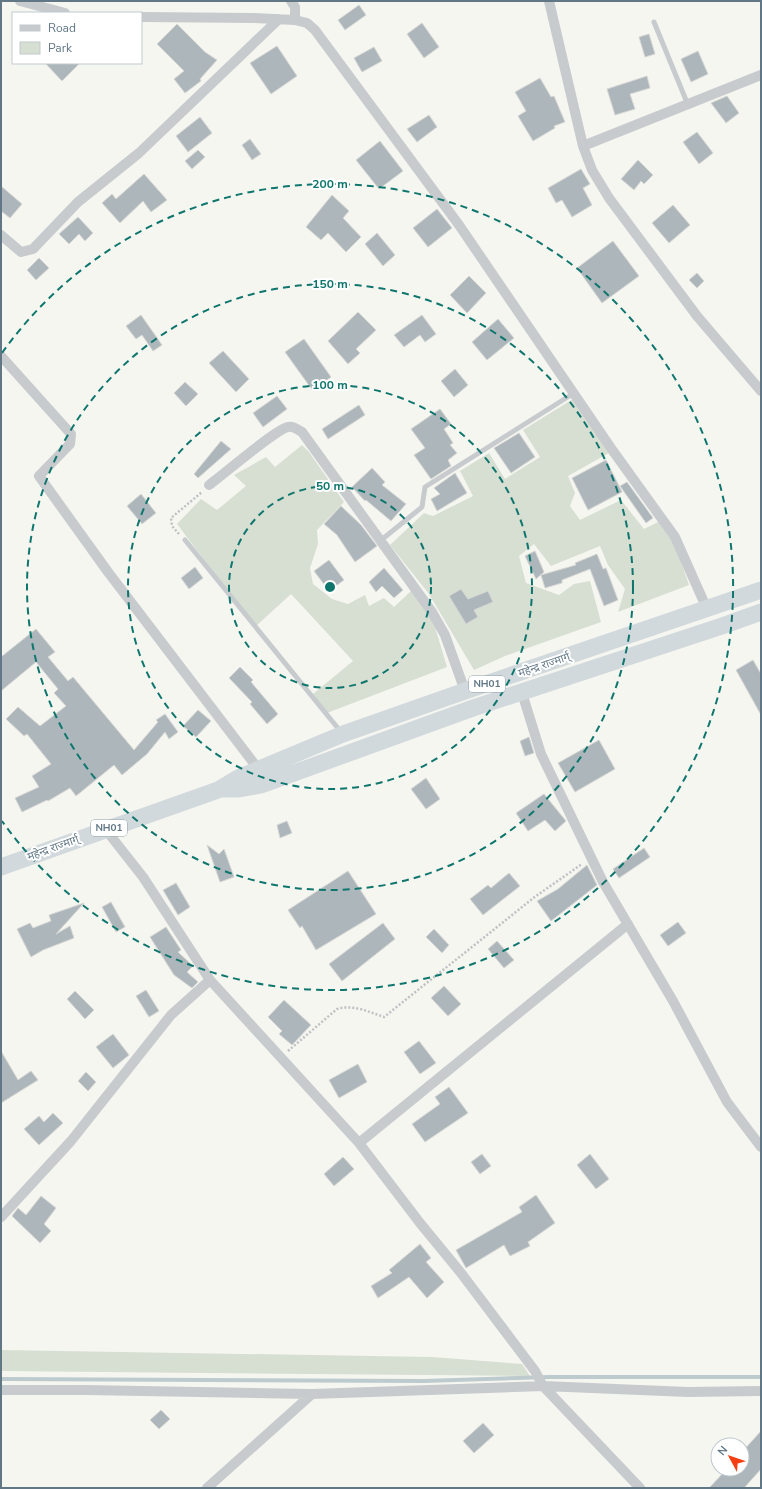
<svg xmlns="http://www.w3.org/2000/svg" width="762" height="1489" font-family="'Nunito Sans','Noto Sans Devanagari',sans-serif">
<rect width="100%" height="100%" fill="#f6f6f1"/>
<!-- green -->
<path fill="#d7ded2" d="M573,399L609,453L568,476L575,493L570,506L580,520L621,500L644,529L658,522L675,545L689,585L618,612L625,589L608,565L600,546L551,566L534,544L519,556L526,583L559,595L574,584L590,581L601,622L505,656L474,670L429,594L390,545L424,513L433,516L473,496L460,471L489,453L505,479L540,457L523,430Z
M302,445L309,452L344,502L317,530L318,544L310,568L313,584L332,599L348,604L365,595L369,606L384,598L394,607L411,591L432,617L447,667L327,713L313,694L353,661L291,594L255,627L177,524L201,499L217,510L246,486L234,475L266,457L275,467Z
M1,1350L432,1357L522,1364L530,1376L1,1371Z"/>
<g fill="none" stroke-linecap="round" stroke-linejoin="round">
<!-- stream -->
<path stroke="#bdcbcf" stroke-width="4" d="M1,1379L424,1381L549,1377H761"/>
</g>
<!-- building -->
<path fill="#acb6bb" stroke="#d7d7d4" d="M359,5L366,15L345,30L338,20Z
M422,23L439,47L424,58L407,34Z
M177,24L205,52L217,60L200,79L201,81L185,93L174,79L184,71L157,44Z
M649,34L655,54L645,57L639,37Z
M277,46L297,76L271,94L250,63Z
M374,47L382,61L362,72L354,58Z
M698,51L708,74L691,82L681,59Z
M45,63H80L62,81Z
M647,76L650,88L630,94L635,109L615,115L607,89Z
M540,78L551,97L554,96L565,122L554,126L555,128L533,141L518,116L526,111L515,92Z
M727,96L739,113L726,123L711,103Z
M429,115L437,127L417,142L407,129Z
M200,117L212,133L188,152L176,136Z
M697,132L713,153L699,164L683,142Z
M250,139L261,154L252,160L242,145Z
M380,141L403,171L379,189L356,160Z
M198,150L205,157L192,169L185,161Z
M638,160L653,175L644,184L641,181L634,190L621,179Z
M581,169L590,184L583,188L592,205L572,217L562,200L556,203L548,188Z
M144,174L167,200L151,212L143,201L120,223L102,203L112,194L116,199Z
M1,186L22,204L10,218L1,211Z
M332,195L349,211L343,218L361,237L346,252L328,233L321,240L306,227Z
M673,205L690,225L669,243L652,223Z
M437,209L452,228L428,247L413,228Z
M78,217L93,233L85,241L79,234L69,244L59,234Z
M377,233L395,255L383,266L365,244Z
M613,241L639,276L602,303L577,268Z
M39,258L49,268L36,280L27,270Z
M697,273L704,281L697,288L689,280Z
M469,276L486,293L467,313L450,295Z
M358,312L376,330L356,349L360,353L348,364L328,341Z
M141,315L162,345L153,351L142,335L136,339L126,326Z
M422,315L436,334L425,342L420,335L404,347L394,335Z
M498,319L514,338L487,360L472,342Z
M304,339L331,377L313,391L285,352Z
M223,351L249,379L236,392L209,363Z
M455,369L468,385L454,397L441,381Z
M185,382L198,394L186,406L174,393Z
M277,396L287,409L263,427L253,413Z
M359,405L365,415L328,439L322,429Z
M440,409L451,424L444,429L453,443L450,445L457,453L448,460L451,466L431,479L414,455L425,448L411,429Z
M519,433L535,457L511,473L494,448Z
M221,441L231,449L198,478L194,474Z
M606,460L622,492L588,510L572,478Z
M372,468L385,482L382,485L406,504L391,521L366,500L365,501L352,487Z
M455,473L467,493L437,511L431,499L440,494L434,488Z
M627,482L653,518L646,523L620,486Z
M141,494L156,513L142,524L127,506Z
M341,506L361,525L377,546L355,562L337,535L324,524Z
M535,551L544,572L536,579L525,556Z
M597,554L603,569L606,568L618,600L604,606L590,569L562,580V583L545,588L541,575L576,565L575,563Z
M329,560L344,580L329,591L314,571Z
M195,567L203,578L189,589L181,578Z
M384,568L403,590L394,598L382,586L376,592L369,582Z
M461,589L468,599L488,591L493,602L474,610L478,617L466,624L449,596Z
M36,629L55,652L48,657L68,681L73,677L134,750L158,722L156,720L165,714L178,732L169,739L165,732L147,754L122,775L114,765L76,796L70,788L48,801L47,800L22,812L15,798L39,787L32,776L51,764L27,734L24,736L6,719L18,707L40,726L66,706L54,693L58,689L36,662L1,691V657Z
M753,660L761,674V715L736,670Z
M240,667L253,680L251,682L278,714L267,724L250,704L252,702L229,678Z
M198,710L211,721L196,737L183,726Z
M529,737L534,753L525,756L520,741Z
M599,740L615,769L575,792L558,763Z
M426,778L440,799L426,809L411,789Z
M544,794L566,821L555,831L545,820L528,831L516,813Z
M287,821L292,833L280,838L277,825Z
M207,845L219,854L224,849L234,877L220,882Z
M644,848L650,857L619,878L613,869Z
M587,865L597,885L551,921L537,901L558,889Z
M348,871L376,914L316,950L302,926L300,928L288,910Z
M509,873L520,886L483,915L470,899L488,885L491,888Z
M176,883L190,907L178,915L163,890Z
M111,902L125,927L116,932L102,907Z
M84,903L56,934L70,926L74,938L43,950L31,957L17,929L30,923L33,928L51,921L49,915Z
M678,922L686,933L668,946L660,935Z
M383,923L395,939L342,981L329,964Z
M166,927L181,950L178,952L193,966L187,972L198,982L192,988L174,975L150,937Z
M434,929L449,945L442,953L426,937Z
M497,941L514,960L504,968L488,949Z
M444,986L461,1004L448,1016L431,998Z
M146,990L159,1011L149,1017L136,996Z
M75,991L94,1010L85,1019L67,999Z
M284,1000L311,1025L292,1045L279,1034L282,1031L268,1017Z
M113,1034L129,1055L113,1068L96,1047Z
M419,1041L436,1063L420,1074L404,1052Z
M1,1051L18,1080L31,1071L38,1080L1,1103Z
M358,1064L367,1082L339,1098L329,1080Z
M86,1072L96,1082L88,1091L78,1081Z
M449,1087L468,1113L425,1142L412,1124L440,1104L435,1097Z
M53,1113L63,1123L39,1145L24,1129L39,1116L44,1122Z
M482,1154L491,1166L480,1174L471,1162Z
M590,1154L609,1179L596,1189L577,1165Z
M343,1157L354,1169L334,1186L324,1174Z
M536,1195L555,1223L528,1242L530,1246L510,1256L504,1245L466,1268L456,1250L522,1212L519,1207Z
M41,1196L56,1208L44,1224L51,1231L40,1243L12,1216L18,1208L26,1215Z
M420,1244L431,1258L426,1262L444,1282L427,1298L409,1277L378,1298L371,1286L392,1273L389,1270Z
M161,1410L170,1419L159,1429L150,1420Z
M483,1423L494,1435L474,1453L463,1441Z
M761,1431V1469L744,1488H709L727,1469H742V1452Z"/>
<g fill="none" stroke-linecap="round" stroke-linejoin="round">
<!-- path -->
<path stroke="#bec1c3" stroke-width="2.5" stroke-dasharray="2 2" stroke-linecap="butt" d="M179,534L172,526L171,518L202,492
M288,1051L337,1009C353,1004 369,1012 384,1017L536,896L582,864"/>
<!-- service -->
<path stroke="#c8cbce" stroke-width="5" d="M654,22L688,105
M185,540L341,732
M380,541L422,507L425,487L574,393"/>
<!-- minor -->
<path stroke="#c8cbce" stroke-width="10" d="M20,1L65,13
M291,1L295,7V20
M549,1L583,146L592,170L609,198L697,316L761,391
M141,17L254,18L295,20L307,23L315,30L459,225L613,451L675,537L707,609
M583,146L761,75
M1,235L21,252L33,249L78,202L139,153L279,19
M1,356L71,434L70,444L39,476L108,572L259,770
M209,485C222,476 276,429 288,427C293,426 297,429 302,432L432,612L445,635L465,691
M522,693L541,754L603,882L673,1001L727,1102L761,1147
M106,830L143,877L210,980L359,1143L420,1223L461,1273L535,1371L543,1386L640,1488
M359,1143L628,924
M1,1217L71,1141L171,1015L210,980
M1,1390H86L312,1394L543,1386L688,1392L761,1391
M207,1488L312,1394"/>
<!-- trunk -->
<path stroke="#d2d9dd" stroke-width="17" d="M224,789H239L261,785L473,708L722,626L761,612
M1,867L218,790L238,778L343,734L465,691L761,590"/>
</g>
<!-- distance rings -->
<g fill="none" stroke="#0f766e" stroke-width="2" stroke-dasharray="7 5">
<circle cx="330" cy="587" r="101"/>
<circle cx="330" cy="587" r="202"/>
<circle cx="330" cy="587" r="303"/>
<path d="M2 353A403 403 0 1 1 2 821"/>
</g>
<g text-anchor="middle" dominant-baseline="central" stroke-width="4" stroke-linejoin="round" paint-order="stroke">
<!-- shield labels -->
<g fill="#fff" stroke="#90a0aa" stroke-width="1">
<rect x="469" y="676" width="36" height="16" rx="3"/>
<rect x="91" y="820" width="36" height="16" rx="3"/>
</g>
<g font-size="10" font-weight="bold" fill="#617786">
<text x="487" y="684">NH01</text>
<text x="109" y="828">NH01</text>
</g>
<!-- street labels -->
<g font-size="11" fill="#617786" stroke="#fff">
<text transform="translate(544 665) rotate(-19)">महेन्द्र राज्मार्ग्</text>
<text transform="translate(53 848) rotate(-20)">महेन्द्र राज्मार्ग्</text>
</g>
</g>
<circle cx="330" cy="587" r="6" fill="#0f766e" stroke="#fff" stroke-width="2"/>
<g font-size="12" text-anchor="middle" font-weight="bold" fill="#0f766e" stroke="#fff" stroke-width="4" stroke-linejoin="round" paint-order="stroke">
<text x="330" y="188">200 m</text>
<text x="330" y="288">150 m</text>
<text x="330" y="389">100 m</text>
<text x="330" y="490">50 m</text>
</g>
<!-- border -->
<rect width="762" height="1489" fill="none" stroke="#617786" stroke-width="4"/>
<!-- legend -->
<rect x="12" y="12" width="130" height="52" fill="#ffffff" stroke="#c0c9cf"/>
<rect x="20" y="25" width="20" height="6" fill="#c8cbce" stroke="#c0c9cf"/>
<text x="48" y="32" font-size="12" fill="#617786">Road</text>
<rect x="20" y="42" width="20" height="12" fill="#d7ded2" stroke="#c0c9cf"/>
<text x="48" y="52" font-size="12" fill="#617786">Park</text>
<!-- north arrow -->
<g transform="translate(730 1457) rotate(310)"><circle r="19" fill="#ffffff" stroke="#c0c9cf"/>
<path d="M0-3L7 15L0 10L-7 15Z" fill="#f53e12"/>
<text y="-6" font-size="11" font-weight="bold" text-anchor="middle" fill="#617786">N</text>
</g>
</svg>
